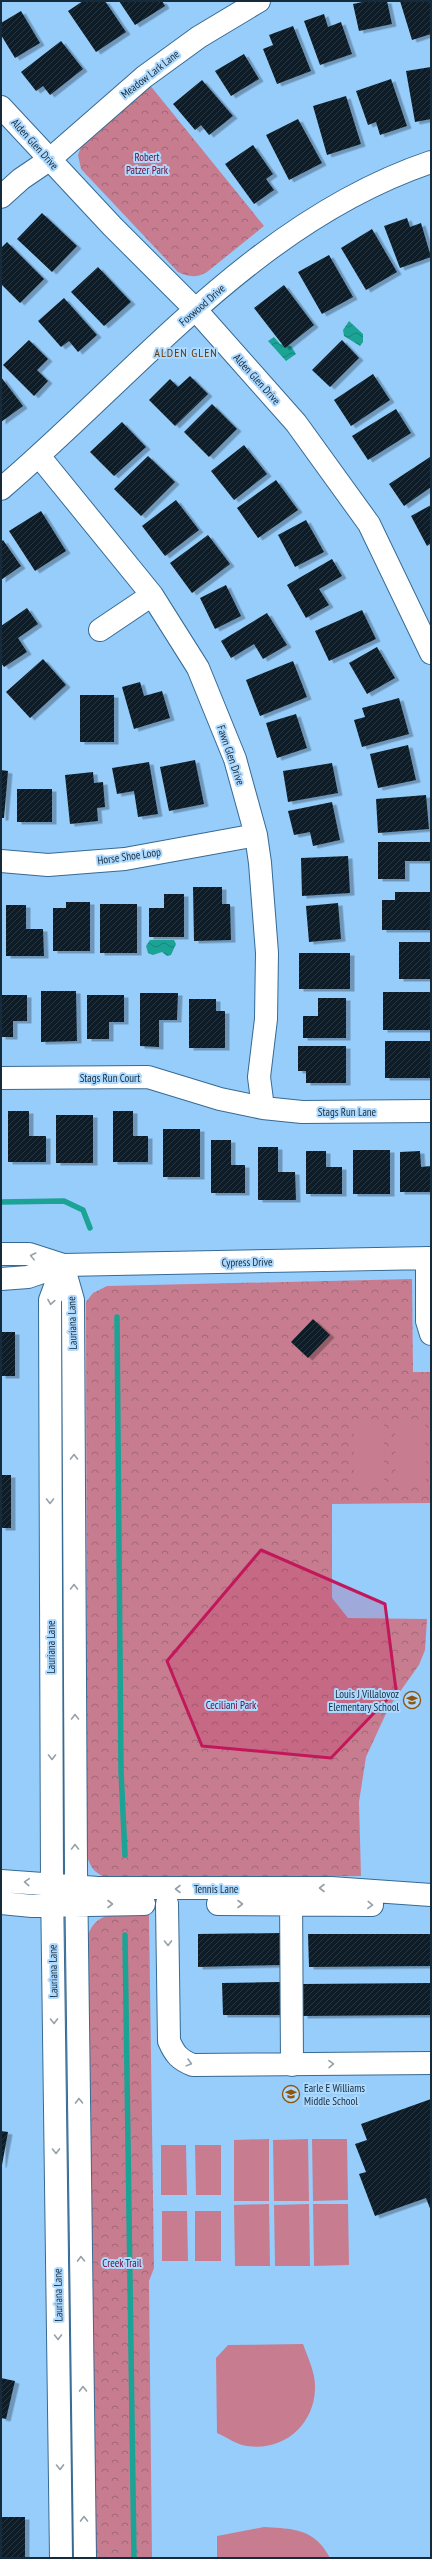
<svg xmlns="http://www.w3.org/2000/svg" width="432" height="2559" font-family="'PT Sans Narrow',sans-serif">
<defs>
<pattern id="park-crowns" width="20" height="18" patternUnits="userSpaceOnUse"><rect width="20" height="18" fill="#c77d8f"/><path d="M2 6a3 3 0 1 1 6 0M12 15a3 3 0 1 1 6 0" fill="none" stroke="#a06776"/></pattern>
<pattern id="water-waves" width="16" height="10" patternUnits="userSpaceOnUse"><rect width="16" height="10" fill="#1ba396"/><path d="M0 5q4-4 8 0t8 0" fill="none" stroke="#17857c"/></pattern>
<pattern id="building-hatch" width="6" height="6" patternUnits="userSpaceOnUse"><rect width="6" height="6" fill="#0d1f26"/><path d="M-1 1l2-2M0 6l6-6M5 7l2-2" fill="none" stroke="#27373e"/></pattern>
<filter id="shadow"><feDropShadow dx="4.5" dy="2.5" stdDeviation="0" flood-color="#0004"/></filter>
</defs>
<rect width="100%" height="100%" fill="#97cdfb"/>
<!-- park -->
<path fill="url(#park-crowns)" d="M149,84L264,226L207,272C197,278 188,277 178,272L81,169L78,155L82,144Z
M412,1279L413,1372H431V1503L332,1504V1598L348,1618L427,1619L425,1650L419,1665L389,1707L366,1757L359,1802L361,1876L110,1879C97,1875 90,1869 87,1855L86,1302L93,1293L107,1286Z
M110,1915H149L154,2268L149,2281L152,2558H95L87,1939C90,1926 97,1918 110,1915Z"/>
<!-- pitch -->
<path fill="#c77d8f" d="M354,1422H384V1486H354Z
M395,1422H425L426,1486H396Z
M269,2139V2201H234V2140Z
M308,2139L309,2201H274L273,2140Z
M312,2139H347L348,2200L313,2201Z
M161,2145H186L187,2195H161Z
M195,2145H221V2195H196Z
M269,2204L270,2266H235L234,2205Z
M309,2204L310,2266H275L274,2205Z
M313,2204H348L349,2265L314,2266Z
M162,2211H187L188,2261H162Z
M195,2211H221V2261H195Z
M303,2344C308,2358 316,2374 315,2389C314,2427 280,2454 242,2445C233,2442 224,2436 217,2433L216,2358L228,2345Z
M264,2527C294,2529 314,2528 330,2558H217V2536Z"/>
<!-- water -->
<path fill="url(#water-waves)" d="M349,321L363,334V342L360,346L344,336L343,330Z
M274,337L280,344L291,346L296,354L286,361L268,341Z
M150,940H174L176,944L171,955L167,956L162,952L153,955L148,953L146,946Z"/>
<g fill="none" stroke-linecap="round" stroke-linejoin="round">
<!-- stream -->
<path stroke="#1ba396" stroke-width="5.5" d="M1,1202L64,1201L83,1210L90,1228
M117,1317L121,1771L125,1855
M125,1935L134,2558"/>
</g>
<!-- building -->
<path fill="url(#building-hatch)" filter="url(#shadow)" d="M83,1H105L126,32L96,52L68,11Z
M119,1H162L165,6L135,25Z
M367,1H387L392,24L359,31L353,4Z
M400,1H431V34L412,40Z
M21,11L40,43L15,58L1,35V23Z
M324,14L328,27L341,22L352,54L320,65L304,21Z
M293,26L311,71L277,84L263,49L273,45L269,35Z
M61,41L83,69L50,95L43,86L36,91L21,72Z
M244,54L259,79L231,96L215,71Z
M431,67V119L415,122L406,71Z
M391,79L407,126L380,135L376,122L368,125L356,91Z
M202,80L233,116L209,135L201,125L195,130L173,104Z
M346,96L361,144L327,155L313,106Z
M298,119L322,163L289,180L266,135Z
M253,145L273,174L266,179L274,190L254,204L225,164Z
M42,213L77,246L52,272L17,239Z
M407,218L410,227L421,223L431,257L400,268L384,226Z
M372,229L397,272L366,290L341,248Z
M7,242L44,279L20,303L1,284V248Z
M329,255L353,297L322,314L298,272Z
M98,267L131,302L104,326L71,292Z
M284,285L314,325L285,348L254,308Z
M64,298L97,335L78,352L69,341L61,347L38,321Z
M29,340L48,359L37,370L48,381L34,396L3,365Z
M342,340L359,358L330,387L312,370Z
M373,374L390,400L351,426L334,400Z
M190,376L208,394L175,426L149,400L170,379L178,387Z
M1,377L23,406L1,422Z
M212,404L237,429L209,457L184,432Z
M396,409L411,433L368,460L352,436Z
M122,422L146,447L114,476L90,452Z
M244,445L267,474L234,500L211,471Z
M148,456L175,482L141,516L114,489Z
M430,457L431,487L404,506L389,484Z
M276,480L298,510L258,538L237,508Z
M176,500L199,530L165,556L142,526Z
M431,505V543L427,546L411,516Z
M41,511L66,551L35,571L9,531Z
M306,520L324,552L295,567L278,535Z
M208,535L230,564L192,593L170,563Z
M3,540L21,566L1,580V542Z
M332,559L342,576L319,589L329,605L306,618L287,585Z
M226,585L241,616L215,629L200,598Z
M27,608L38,624L18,638L27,652L4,667L1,663V626Z
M362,610L376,639L329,661L315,631Z
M267,613L287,645L263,659L254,644L231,658L221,641Z
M377,647L395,678L367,694L349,663Z
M43,659L66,685L30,718L6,692Z
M293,661L307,697L260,716L246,680Z
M140,682L144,696L162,691L170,718L134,729L122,687Z
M80,695H114V742H80Z
M399,698L409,734L362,747L354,720L365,717L362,708Z
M296,714L307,748L277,758L266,723Z
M408,745L416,780L378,788L370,754Z
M195,760L204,804L169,811L160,767Z
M149,762L158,814L138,817L134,791L117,794L112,768Z
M332,763L338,793L288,802L283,771Z
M1,770L8,771L4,818H1Z
M93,772L94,783L103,782L105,807L97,808L98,821L70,824L65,775Z
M17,789H52V822H17Z
M426,795L429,829L378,833L376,799Z
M332,802L340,840L313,846L310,832L294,835L288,811Z
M378,842H430V861H405V879H378Z
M348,856L350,893L302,896L301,858Z
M193,887H222V904H230L231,940L194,941Z
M395,892H431V930H382V900H395Z
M164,894H184V937H149V908H164Z
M66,902H90V951H53V908H66Z
M338,903L341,939L309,942L306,906Z
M100,904H137V953H100Z
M6,905H26V929H43L44,956H6Z
M399,942H431V979H399Z
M299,953H350V989H299Z
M41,991H76L77,1041L41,1042Z
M383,992H431V1030H383Z
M140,993H178L177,1020H159V1047L140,1046Z
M1,995H27V1021H13V1037H1Z
M87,995H124V1022H109V1039H87Z
M318,998H346V1038H303V1016H318Z
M189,999H216V1011H225V1048H189Z
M385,1041H431V1078H385Z
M298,1046H346V1083H306V1071H298Z
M8,1111H29V1136H46V1162H8Z
M113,1111H133V1136H148V1162H113Z
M56,1115H93V1163H56Z
M163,1129H200V1177H163Z
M211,1140H231V1165H245V1193H211Z
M258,1147H278V1172H295L296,1200H258Z
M353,1150H390V1194H353Z
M306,1151H326V1167H342V1194H306Z
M420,1151L421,1167L431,1166V1192H400V1152Z
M313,1319L330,1335L308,1358L291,1342Z
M1,1332H15V1376H1Z
M1,1475H11V1528H1Z
M281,1933V1965L198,1967V1934Z
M308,1934H431V1966L309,1967Z
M280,1982L281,2015H223L222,1983Z
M431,1983V2015L303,2016V1984Z
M431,2099V2211L426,2198L375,2216L359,2174L366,2172L355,2144L367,2140L361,2124Z
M1,2131L8,2132L2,2165H1Z
M1,2378L15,2381L6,2419L1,2418Z
M1,2517H25V2558H1Z"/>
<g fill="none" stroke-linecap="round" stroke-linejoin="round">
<!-- minor casing -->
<g stroke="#376a93" stroke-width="24">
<path id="minor" d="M1,107L112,226L195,309L296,423L369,524L431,653
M1,197L21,179L49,160L144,77L199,37L259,1
M39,456L152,595L198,668L235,759L256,835L260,863L267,953L266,1019L259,1077L263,1108
M1,489C137,373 256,221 431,162
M100,630L152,595
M1,861L48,865L125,859L256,835
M1,1078L148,1077L220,1099L263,1108L302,1112L431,1111
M1,1254H29L63,1265
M427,1258V1321L431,1334
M63,1265L73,1300L76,1868L85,2558
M1,1279L28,1277L63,1265L431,1258
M1,1881L98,1888H331L431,1895
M291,1890L292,2065
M1,1903L32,1906L144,1904
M167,1904L169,2041C175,2055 180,2060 193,2065L431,2063
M218,1904L372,1905
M61,2558L52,1884L50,1300L63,1265"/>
</g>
<!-- minor -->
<use href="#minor" stroke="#fff" stroke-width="22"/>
</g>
<!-- one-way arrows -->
<defs><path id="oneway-chevron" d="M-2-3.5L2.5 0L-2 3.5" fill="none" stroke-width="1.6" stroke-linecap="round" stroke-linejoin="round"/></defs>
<g stroke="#96a0a7">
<use href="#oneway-chevron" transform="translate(33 1256) rotate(-166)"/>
<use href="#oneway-chevron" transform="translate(51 1302) rotate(100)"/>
<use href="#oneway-chevron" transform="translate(74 1457) rotate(-90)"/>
<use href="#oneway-chevron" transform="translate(50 1501) rotate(90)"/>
<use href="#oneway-chevron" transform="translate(74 1587) rotate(-90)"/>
<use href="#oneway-chevron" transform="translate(75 1717) rotate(-90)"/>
<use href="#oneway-chevron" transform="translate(52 1757) rotate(90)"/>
<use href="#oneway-chevron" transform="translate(75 1847) rotate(-90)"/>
<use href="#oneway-chevron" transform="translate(27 1882) rotate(-176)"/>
<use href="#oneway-chevron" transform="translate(322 1888) rotate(180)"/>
<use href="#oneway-chevron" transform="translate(178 1889) rotate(180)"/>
<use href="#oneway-chevron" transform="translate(110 1904)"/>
<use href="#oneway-chevron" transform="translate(240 1904)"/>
<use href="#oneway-chevron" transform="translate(370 1905) rotate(3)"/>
<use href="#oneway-chevron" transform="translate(168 1943) rotate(89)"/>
<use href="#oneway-chevron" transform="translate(54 2021) rotate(89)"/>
<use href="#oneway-chevron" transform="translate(189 2063) rotate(15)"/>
<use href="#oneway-chevron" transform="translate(331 2064) rotate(-1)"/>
<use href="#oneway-chevron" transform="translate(79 2101) rotate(-91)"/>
<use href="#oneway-chevron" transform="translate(56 2151) rotate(89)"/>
<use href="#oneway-chevron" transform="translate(81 2259) rotate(-91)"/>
<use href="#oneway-chevron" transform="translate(58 2337) rotate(89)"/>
<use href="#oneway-chevron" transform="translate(83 2389) rotate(-91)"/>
<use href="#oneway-chevron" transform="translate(60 2467) rotate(89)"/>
<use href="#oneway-chevron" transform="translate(84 2519) rotate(-91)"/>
</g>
<!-- marked area -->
<path fill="#c2185b" fill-opacity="0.2" stroke="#c2185b" stroke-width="3" stroke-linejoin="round" d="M261,1550L385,1604L396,1690L331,1758L202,1746L167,1661Z"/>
<!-- icons -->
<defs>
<g id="school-ring" transform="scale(0.9)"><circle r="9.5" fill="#aed9fe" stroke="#8e550e" stroke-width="1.5"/><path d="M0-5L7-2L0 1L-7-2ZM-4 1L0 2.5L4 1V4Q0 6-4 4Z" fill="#8e550e"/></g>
</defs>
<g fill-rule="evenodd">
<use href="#school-ring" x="412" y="1700"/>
<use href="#school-ring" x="291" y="2094"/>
</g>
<g text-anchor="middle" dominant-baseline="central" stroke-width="4" stroke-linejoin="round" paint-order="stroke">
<!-- street labels -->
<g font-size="11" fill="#152b3c" stroke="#aed9fe">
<text transform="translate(150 74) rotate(-38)">Meadow Lark Lane</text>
<text transform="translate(35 144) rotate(48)">Alden Glen Drive</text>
<text transform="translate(202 305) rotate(-41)">Foxwood Drive</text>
<text transform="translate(257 379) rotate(48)">Alden Glen Drive</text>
<text transform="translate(231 755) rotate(71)">Fawn Glen Drive</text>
<text transform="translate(129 856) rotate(-8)">Horse Shoe Loop</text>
<text x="110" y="1078">Stags Run Court</text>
<text x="347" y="1112">Stags Run Lane</text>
<text transform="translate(247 1262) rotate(-1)">Cypress Drive</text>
<text transform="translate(72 1323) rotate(-92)">Lauriana Lane</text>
<text transform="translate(51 1647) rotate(-90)">Lauriana Lane</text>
<text x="216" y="1889">Tennis Lane</text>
<text transform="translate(53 1971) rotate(-91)">Lauriana Lane</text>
<text transform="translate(58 2295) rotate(-91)">Lauriana Lane</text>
</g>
<!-- park labels -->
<g font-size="11" fill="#6c0731" stroke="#aed9fe">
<text x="147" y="157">Robert<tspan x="147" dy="13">Patzer Park</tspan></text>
<text x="231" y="1705">Ceciliani Park</text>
<text x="122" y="2263">Creek Trail</text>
</g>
<!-- poi labels -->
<g font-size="11" fill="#152b3c" stroke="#aed9fe" text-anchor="end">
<text x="399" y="1694">Louis J Villalovoz<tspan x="399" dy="13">Elementary School</tspan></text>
<text x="304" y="2088" text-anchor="start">Earle E Williams<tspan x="304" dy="13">Middle School</tspan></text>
</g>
<!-- neighbourhood labels -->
<g font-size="12" letter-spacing="1" fill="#61390b" stroke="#aed9fe">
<text x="186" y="352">ALDEN GLEN</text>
</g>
</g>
<!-- border -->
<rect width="432" height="2559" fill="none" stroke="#152b3c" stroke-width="4"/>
</svg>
